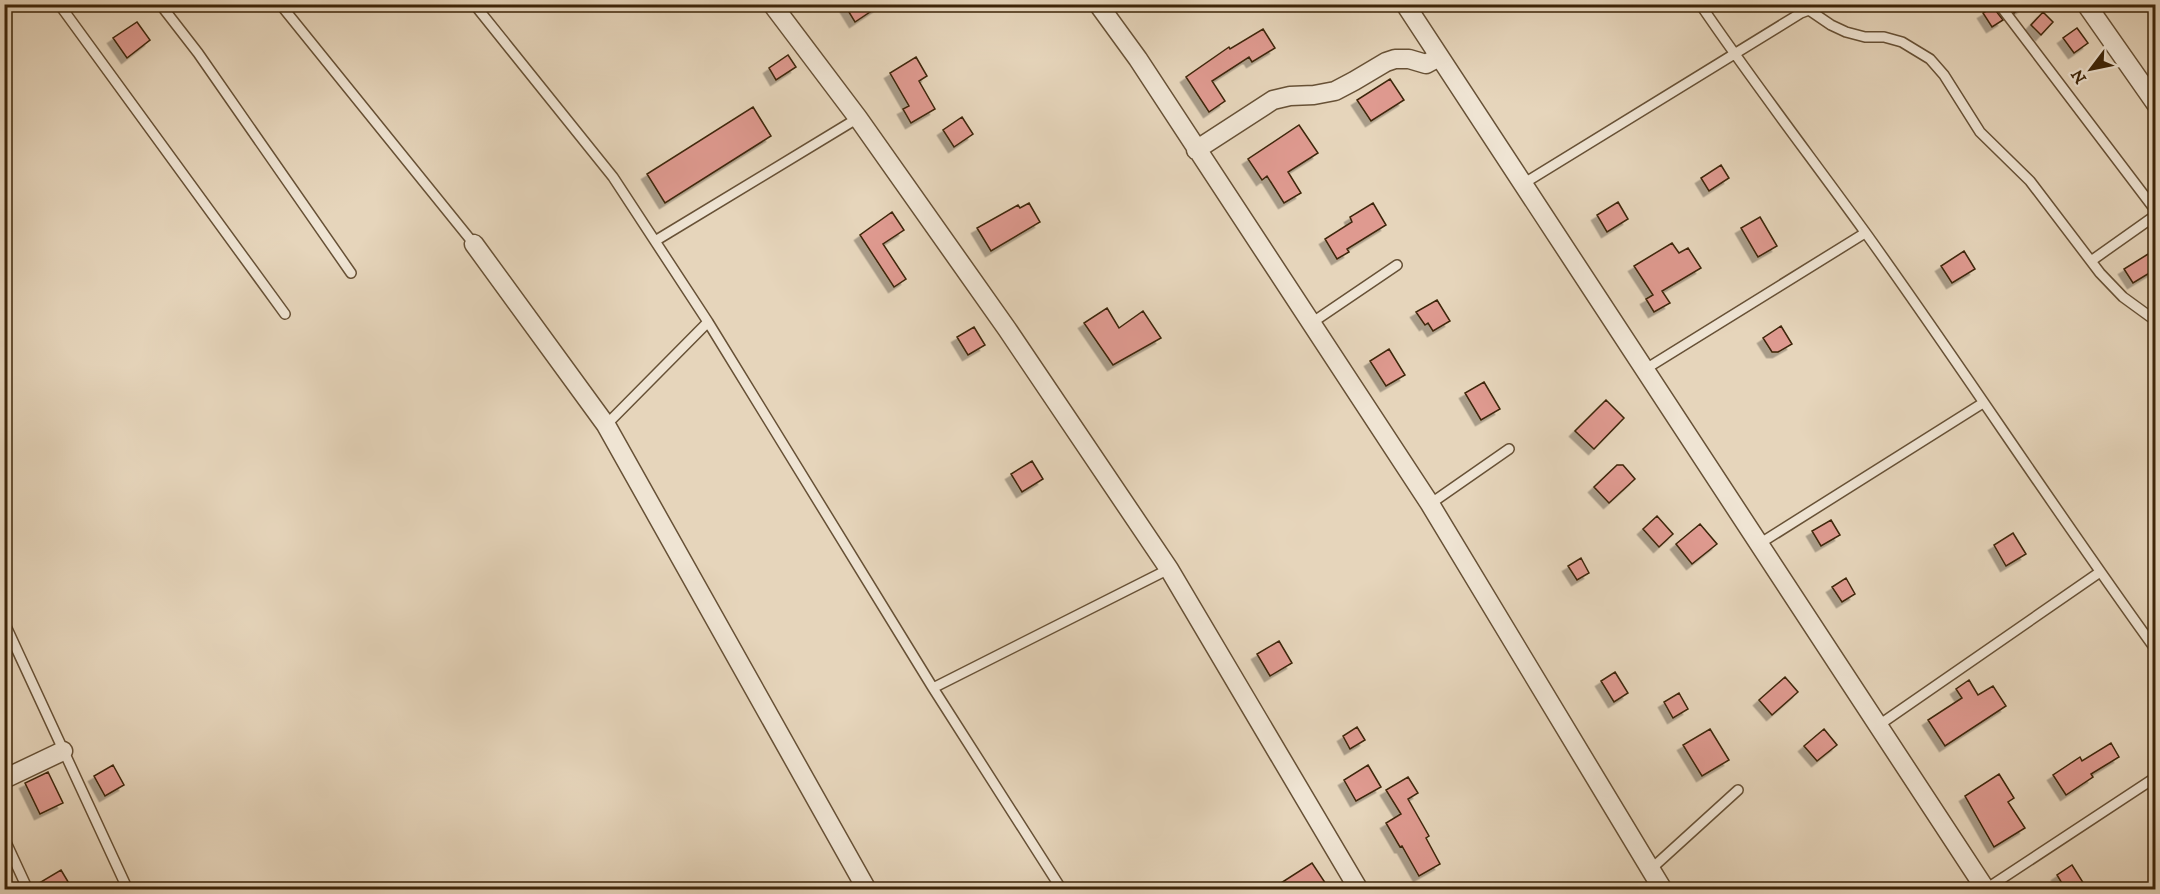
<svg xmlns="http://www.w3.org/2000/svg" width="2160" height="894" font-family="'IM FELL DW Pica',serif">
<defs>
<filter id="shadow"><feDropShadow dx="-5.5" dy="5.5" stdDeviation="0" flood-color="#0004"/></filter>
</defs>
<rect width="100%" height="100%" fill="#e6d5bb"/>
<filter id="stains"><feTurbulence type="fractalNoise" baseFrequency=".00333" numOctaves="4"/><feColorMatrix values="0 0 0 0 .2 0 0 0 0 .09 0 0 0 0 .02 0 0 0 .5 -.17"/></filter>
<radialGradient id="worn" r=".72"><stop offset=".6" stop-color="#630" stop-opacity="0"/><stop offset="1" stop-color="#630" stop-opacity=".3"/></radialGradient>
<!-- building -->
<path fill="#df9a90" stroke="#3d2509" stroke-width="1.5" filter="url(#shadow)" d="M844,4H882L855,22Z
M2008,4H2027L2014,13Z
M1993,7L2003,20L1992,27L1983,13Z
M2043,12L2053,22L2041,35L2031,25Z
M137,22L150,40L127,58L113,38Z
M2077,28L2088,43L2074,53L2063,38Z
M1263,29L1275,48L1252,62L1249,57L1212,81L1225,101L1209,112L1186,77L1229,47L1230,49Z
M788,55L796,67L776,80L769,68Z
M916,57L927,76L919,81L935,109L911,123L903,109L909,106L890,73Z
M1390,79L1404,100L1371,121L1357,100Z
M753,107L771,136L665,203L647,174Z
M962,117L973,134L954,147L943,130Z
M1299,125L1318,153L1288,172L1301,193L1284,203L1267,176L1262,180L1248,159Z
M1721,165L1729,178L1709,191L1701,178Z
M1618,202L1628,219L1607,232L1597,215Z
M1029,203L1040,222L991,251L977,228L1018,205L1020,208Z
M1373,203L1386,225L1347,249L1349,252L1337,259L1325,239L1352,222L1350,217Z
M892,212L904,230L883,244L906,279L894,287L860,235Z
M1760,217L1777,246L1758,257L1741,228Z
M1672,243L1679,253L1688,248L1701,268L1662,291L1670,303L1654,312L1646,299L1653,295L1634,266Z
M2156,249V269L2133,283L2124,269Z
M1964,251L1975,269L1952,283L1941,266Z
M1437,300L1450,321L1433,331L1428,323L1425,325L1416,312Z
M1107,308L1119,328L1143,311L1161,338L1113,365L1084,323Z
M1781,326L1792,344L1778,352H1772L1763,338Z
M974,327L985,345L968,355L957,337Z
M1389,349L1405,375L1386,386L1370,361Z
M1484,382L1500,409L1481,420L1465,393Z
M1606,400L1624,418L1594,449L1575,431Z
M1032,461L1043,479L1022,492L1011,474Z
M1617,465H1623L1635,479L1609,503L1594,487Z
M1657,516L1673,534L1659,547L1643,529Z
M1831,520L1840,535L1821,546L1812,531Z
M1700,524L1717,544L1692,564L1676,544Z
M2013,533L2026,554L2006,566L1994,545Z
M1581,558L1589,573L1577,580L1568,566Z
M1846,578L1855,594L1842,602L1832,587Z
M1279,641L1292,663L1270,676L1257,654Z
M1615,672L1628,693L1614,702L1601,681Z
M1785,677L1798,692L1772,715L1759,700Z
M1969,680L1978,695L1993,686L2006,706L1945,746L1928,720L1962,698L1956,689Z
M1679,693L1688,709L1673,718L1664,702Z
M1357,727L1365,740L1350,749L1343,736Z
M1710,729L1729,760L1702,776L1683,745Z
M1824,729L1837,745L1817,761L1804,746Z
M2111,743L2119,757L2091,774L2093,777L2066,795L2053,775L2080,757L2082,761Z
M113,765L124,785L105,796L94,776Z
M1368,765L1381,787L1356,801L1344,780Z
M48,772L63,803L40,814L25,783Z
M1999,774L2014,798L2008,802L2025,828L1994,847L1965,796Z
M1408,777L1418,793L1408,799L1429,836L1426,838L1440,864L1419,876L1402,846L1400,847L1386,823L1401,814L1386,790Z
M1312,863L1326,884L1318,890H1270Z
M2072,865L2084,884L2076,890H2066L2057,875Z
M61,870L73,890H35L34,886Z"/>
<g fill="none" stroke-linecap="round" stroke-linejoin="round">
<!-- service casing -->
<g stroke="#675136" stroke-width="12">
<path id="service" d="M59,4L285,314
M160,4L198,53L351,273
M280,4L474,244
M474,4L613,177L708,322L933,688L1062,890
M1700,4C1753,82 1810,156 1865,232C1964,370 2056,512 2156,650
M1999,4L2156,211
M1523,184L1801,13L1809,10L1831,25L1846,32L1865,37H1884L1902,42L1930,59L1944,75L1980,132L2030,181L2100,273L2123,297L2156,321
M655,241L858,118
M2091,261L2156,215
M1310,324L1397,265
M1644,370L1865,233
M606,425L708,322
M1430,504L1509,449
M1759,544L1983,403
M4,622L128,890
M933,688L1169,569
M1879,725L2100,572
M4,838L28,890
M1650,870L1738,790
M1986,889L2156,777"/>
</g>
<!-- minor casing -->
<g stroke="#675136" stroke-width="21">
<path id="minor" d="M772,4L858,118L1007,329L1169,569L1359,890
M1098,4L1138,59L1430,504L1663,890
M1405,4L1986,890
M2086,4L2156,104
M1196,150L1273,100L1290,96L1314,95L1335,91L1354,81L1386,62L1395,59H1409L1426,64L1439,57
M474,244L606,425L867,890
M4,779L63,751"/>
</g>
<!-- service -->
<use href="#service" stroke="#efe4d3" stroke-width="9"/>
<!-- minor -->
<use href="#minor" stroke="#efe4d3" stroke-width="18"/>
</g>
<!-- margin -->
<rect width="2160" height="894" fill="none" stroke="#e6d5bb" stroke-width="24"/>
<rect x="6" y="6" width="2148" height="882" fill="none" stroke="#3d2509" stroke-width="3"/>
<rect x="12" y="12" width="2136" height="870" fill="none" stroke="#3d2509" stroke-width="1.5"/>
<!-- north arrow -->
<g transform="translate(2091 69) rotate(238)" stroke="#efe4d3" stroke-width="4.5" paint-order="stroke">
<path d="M0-4.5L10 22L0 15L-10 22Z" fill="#3d2509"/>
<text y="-9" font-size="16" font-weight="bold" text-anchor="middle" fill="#3d2509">N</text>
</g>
<rect width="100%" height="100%" filter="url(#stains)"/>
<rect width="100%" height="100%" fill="url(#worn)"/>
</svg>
